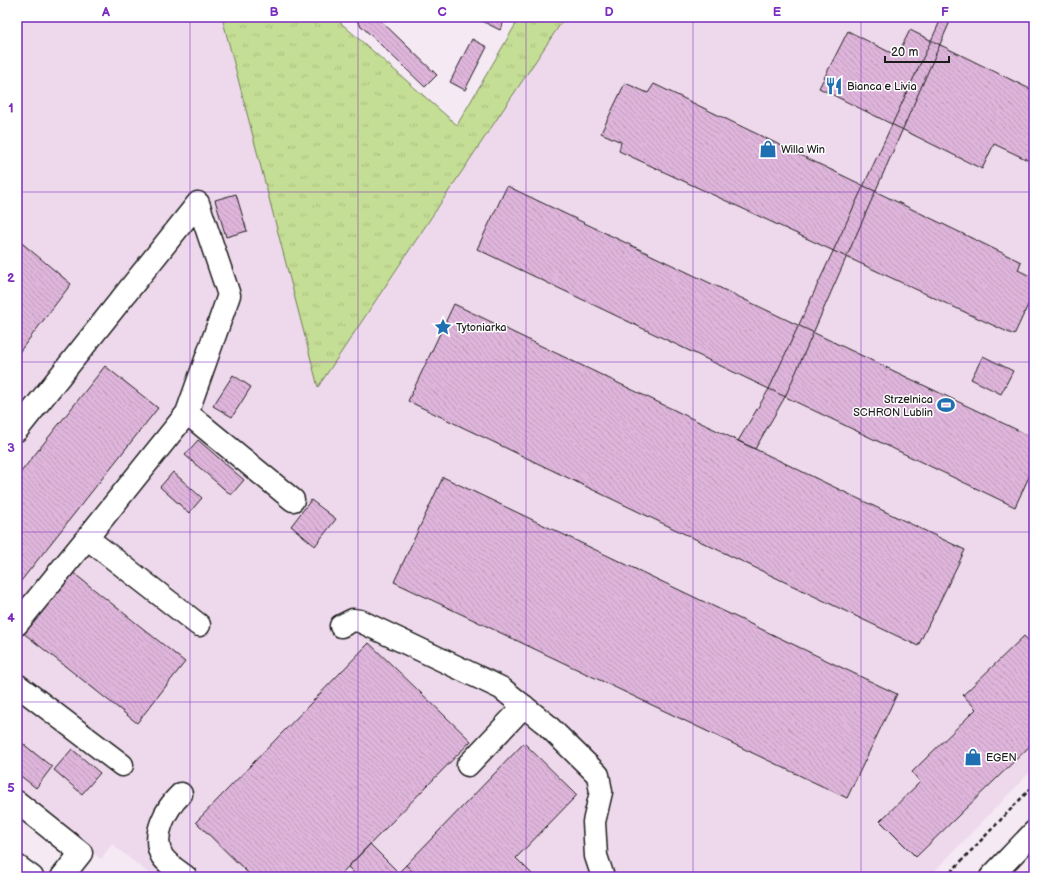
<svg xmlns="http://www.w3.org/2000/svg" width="1051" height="894" font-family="'Balsamiq Sans',sans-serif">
<defs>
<pattern id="grass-tufts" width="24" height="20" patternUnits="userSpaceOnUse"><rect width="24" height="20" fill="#c5de95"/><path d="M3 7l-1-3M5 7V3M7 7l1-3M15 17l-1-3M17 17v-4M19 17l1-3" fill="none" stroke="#a9be80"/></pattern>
<pattern id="building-back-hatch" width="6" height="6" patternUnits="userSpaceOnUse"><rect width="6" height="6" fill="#dfb5db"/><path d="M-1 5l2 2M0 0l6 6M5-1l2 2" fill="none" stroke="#bf9bbb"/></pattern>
</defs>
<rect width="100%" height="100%" fill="#f5e9f4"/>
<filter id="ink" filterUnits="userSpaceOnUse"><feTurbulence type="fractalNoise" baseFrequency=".025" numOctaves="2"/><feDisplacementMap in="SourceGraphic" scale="8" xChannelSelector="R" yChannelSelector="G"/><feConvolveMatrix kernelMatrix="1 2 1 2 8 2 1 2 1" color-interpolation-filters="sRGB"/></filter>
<g filter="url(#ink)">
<!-- built -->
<path fill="#eed9ec" d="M17,17H222L318,386L565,17H1034V768L929,877H153L112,844L101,859L17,792Z"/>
<!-- grass -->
<path fill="url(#grass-tufts)" stroke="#707d58" d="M222,17H334L457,125L520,17H565L318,387Z"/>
<!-- building -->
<path fill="url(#building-back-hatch)" stroke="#1c1c1c" d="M355,17H377L437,75L425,87L359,24Z
M484,17H506L500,30L482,21Z
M942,17H952L785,397L755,449L738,441L769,389Z
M910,30L1034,91V163L994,144L982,169L819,88L848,31L897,56Z
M472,39L487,47L465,90L450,82Z
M625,83L648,93L654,84L1021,262L1018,270L1034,278V292L1014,335L619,151L621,142L601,133Z
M507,186L1034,438V466L1015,507L477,249Z
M236,194L247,231L226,237L215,200Z
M17,239L71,284L17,355Z
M454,304L965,550L918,646L408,401Z
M983,356L1013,371L1001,394L971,379Z
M105,366L158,408L17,586V477Z
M233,375L251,387L232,417L213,406Z
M198,440L244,480L231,495L185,455Z
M173,472L202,498L189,513L160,487Z
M443,477L897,694L847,798L394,582Z
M311,500L336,519L315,546L291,526Z
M71,571L185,662L137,723L22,632Z
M1024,636L1034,647V742L916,857L880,821L920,782L912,772L976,709L963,695Z
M369,643L471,741L338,877H252L196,822Z
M22,743L52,767L36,788L17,773V749Z
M524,743L577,795L516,858L535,877H418L406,865Z
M72,749L100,773L82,794L54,770Z
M370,844L398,872L394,877H358L348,867Z
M406,865L418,877H394Z"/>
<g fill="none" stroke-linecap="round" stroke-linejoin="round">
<!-- minor casing -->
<g stroke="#1c1c1c" stroke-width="25">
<path id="minor" d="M17,430L198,203L229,295L187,413
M87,538L187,413L293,500
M17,624L87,538L199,625
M341,626L353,620L360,621L501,688L546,724L598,775L601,792L594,822L596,856L603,877
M17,685L122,765
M468,765L524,706
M181,794C166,808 151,836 162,856C167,864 178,871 186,877
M17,802L81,853L62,877
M17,866L32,877
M991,877L1034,832"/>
</g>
<!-- path -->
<path stroke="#1c1c1c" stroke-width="2.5" stroke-dasharray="4 3" stroke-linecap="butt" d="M946,877L1034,785"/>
<!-- minor -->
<use href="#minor" stroke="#fff" stroke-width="22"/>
</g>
</g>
<!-- grid -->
<path fill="none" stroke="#7b2cbf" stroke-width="1" stroke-opacity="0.55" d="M190,17V877M358,17V877M526,17V877M693,17V877M861,17V877M17,192H1034M17,362H1034M17,532H1034M17,702H1034"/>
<!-- icons -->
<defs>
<g id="restaurant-bare" transform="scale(1.38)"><path d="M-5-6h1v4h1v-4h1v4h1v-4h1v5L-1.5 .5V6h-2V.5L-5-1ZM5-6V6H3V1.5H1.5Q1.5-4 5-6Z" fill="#1f6fb2" stroke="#fff" stroke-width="2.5" paint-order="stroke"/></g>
<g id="shop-bare" transform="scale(1.38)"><path d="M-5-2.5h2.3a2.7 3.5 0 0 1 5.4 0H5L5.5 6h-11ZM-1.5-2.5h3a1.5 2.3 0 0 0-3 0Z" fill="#1f6fb2" stroke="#fff" stroke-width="2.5" paint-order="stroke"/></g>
<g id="sight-bare" transform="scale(1.38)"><path d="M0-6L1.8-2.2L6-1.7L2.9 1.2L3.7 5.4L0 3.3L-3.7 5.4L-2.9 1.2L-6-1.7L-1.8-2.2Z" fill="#1f6fb2" stroke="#fff" stroke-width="2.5" paint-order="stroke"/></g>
<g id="stadium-bare" transform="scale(1.38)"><path d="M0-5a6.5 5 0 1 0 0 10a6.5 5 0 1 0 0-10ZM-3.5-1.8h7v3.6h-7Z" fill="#1f6fb2" stroke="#fff" stroke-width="2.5" paint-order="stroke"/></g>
</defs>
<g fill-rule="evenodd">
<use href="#restaurant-bare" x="834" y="86"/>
<use href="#shop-bare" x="768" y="149"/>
<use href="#sight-bare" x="443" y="327"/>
<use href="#stadium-bare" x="946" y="405"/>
<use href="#shop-bare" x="973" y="757"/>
</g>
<g text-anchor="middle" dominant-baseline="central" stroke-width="3" stroke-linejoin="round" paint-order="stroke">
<!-- poi labels -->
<g font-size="11" fill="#1c1c1c" stroke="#fff" text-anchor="start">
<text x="847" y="86">Bianca e Livia</text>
<text x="781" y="149">Willa Win</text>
<text x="456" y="327">Tytoniarka</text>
<text x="933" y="399" text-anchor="end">Strzelnica<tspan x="933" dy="13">SCHRON Lublin</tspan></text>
<text x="986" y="757">EGEN</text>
</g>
</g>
<!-- margin -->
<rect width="1051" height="894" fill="none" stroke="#fff" stroke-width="44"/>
<!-- scale -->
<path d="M885 56v6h64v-6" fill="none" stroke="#1c1c1c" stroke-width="2"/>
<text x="891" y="56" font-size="12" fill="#1c1c1c" stroke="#ffffff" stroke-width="3" paint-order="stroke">20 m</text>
<rect x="22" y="22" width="1007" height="850" fill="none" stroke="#7b2cbf" stroke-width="1.5"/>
<g font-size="13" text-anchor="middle" font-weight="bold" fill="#7b2cbf">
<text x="106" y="16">A</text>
<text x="274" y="16">B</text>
<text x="442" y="16">C</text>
<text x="609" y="16">D</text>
<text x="777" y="16">E</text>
<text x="945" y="16">F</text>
<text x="11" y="112">1</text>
<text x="11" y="282">2</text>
<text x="11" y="452">3</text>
<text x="11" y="622">4</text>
<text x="11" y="792">5</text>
</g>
</svg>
